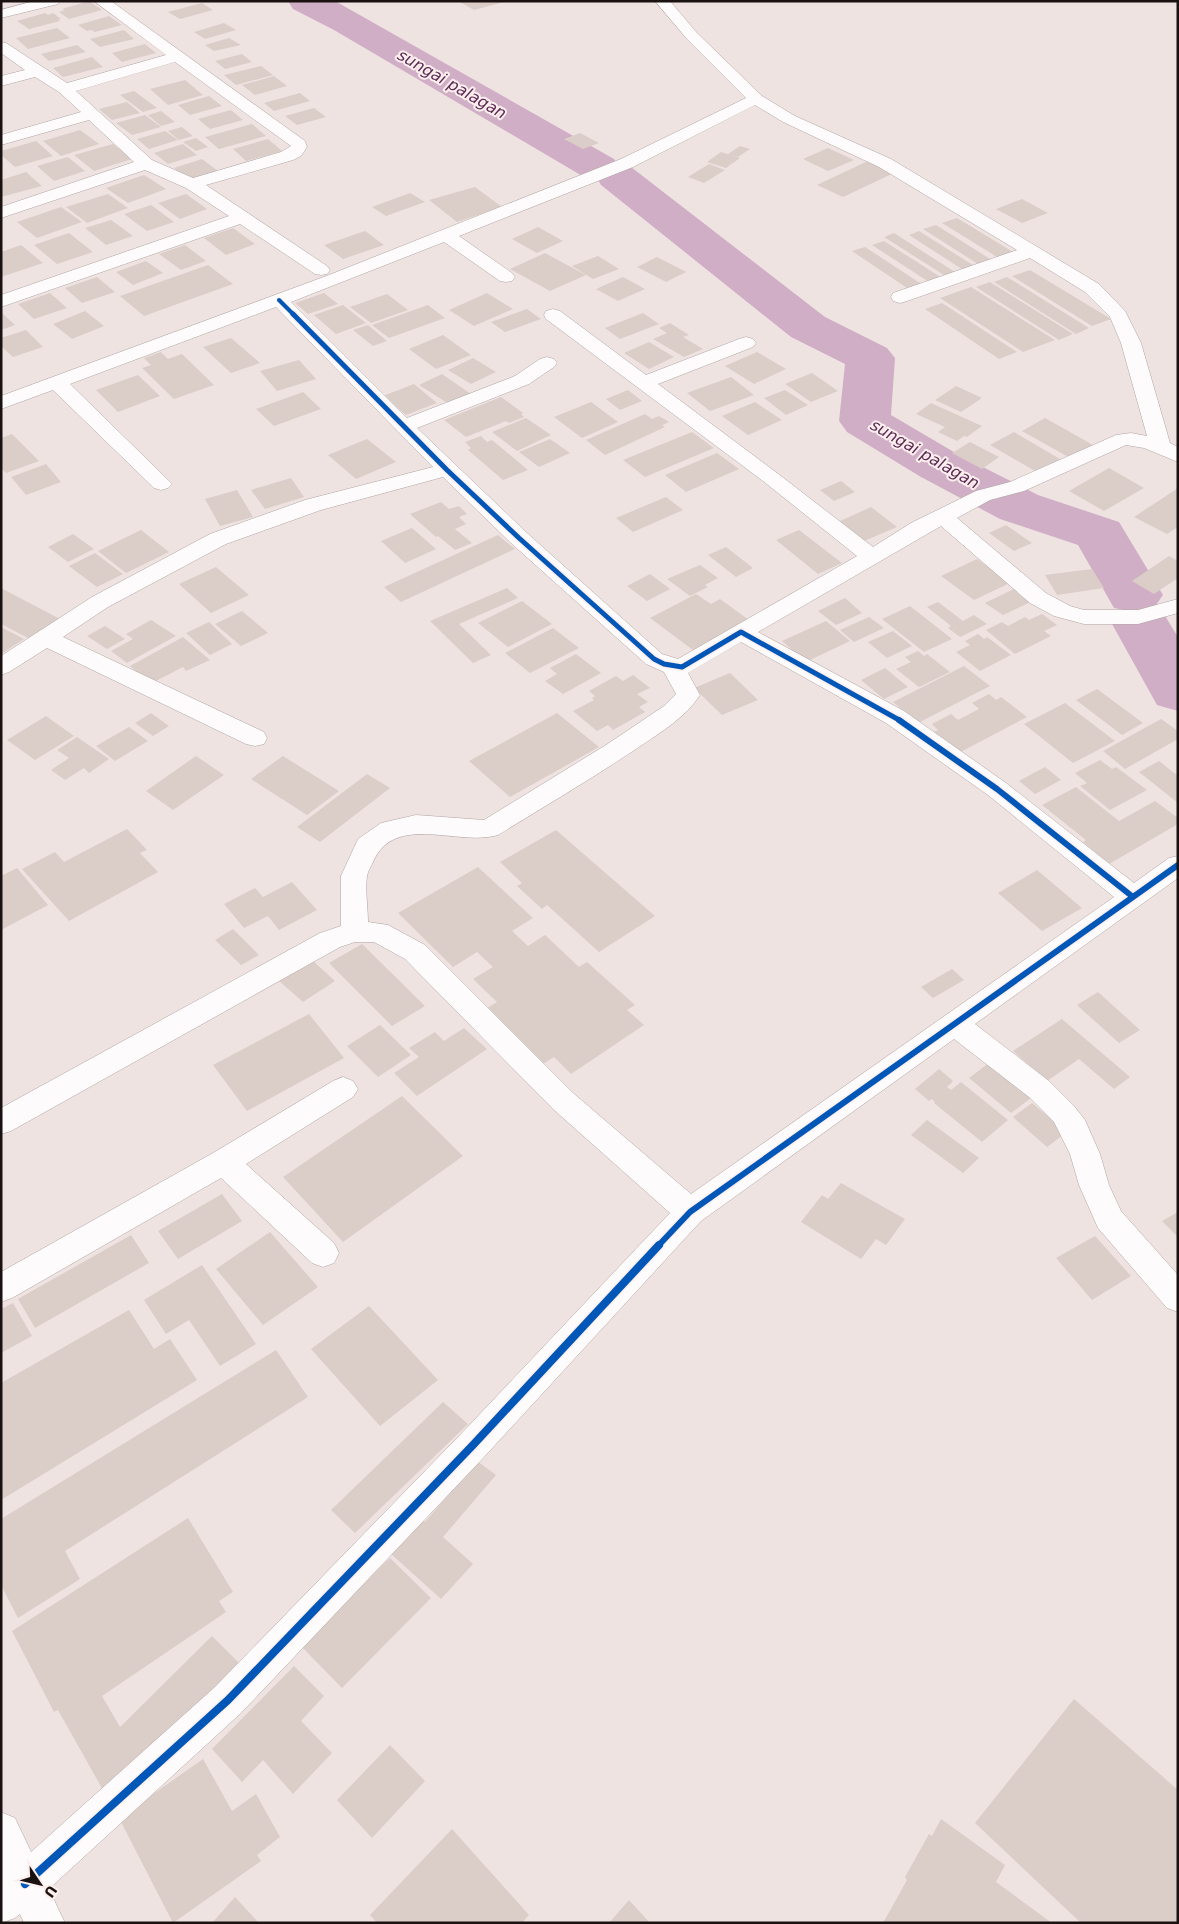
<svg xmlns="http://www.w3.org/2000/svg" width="1179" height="1924" font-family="'DejaVu Sans',sans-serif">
<rect width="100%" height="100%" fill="#efe3e2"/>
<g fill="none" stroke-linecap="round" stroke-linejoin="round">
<!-- river -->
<path fill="#d0afc6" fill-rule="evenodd" d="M288,1H335L614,159L617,163L631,167L825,317L887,348L895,358L891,415L959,455L1038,495L1119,522L1163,595L1154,608H1151L1162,611L1178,637V711L1157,705L1112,624L1120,611L1124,610L1114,608L1078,545L1000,519L921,477L847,432L839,421L845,364L791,337L601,185L598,180L584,177L334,30L293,9Z"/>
</g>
<!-- building -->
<path fill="#dbcdc7" d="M89,1L102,10L69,19L59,12L65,10L62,9Z
M458,1H504V2L474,10Z
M202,3L213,10L180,19L168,12Z
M45,13L48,15L53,13L61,19H58L60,21L29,29L17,21Z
M109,16L122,25L95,32L91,30L87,31L78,25Z
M224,23L236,30L205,39L194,32Z
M57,28L70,38L28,49L16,38Z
M124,30L134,39L100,47L90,39Z
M229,38L241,45L214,51L205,45Z
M145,44L156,53L122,62L112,53Z
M77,45L86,52L49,61L41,54Z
M242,54L252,62L225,69L215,61Z
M92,57L103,67L63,77L53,68Z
M261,66L273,75L236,85L224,75Z
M274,76L287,86L255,95L242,85Z
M185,80L203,95L168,105L150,89Z
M134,91L145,99L157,108L143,112L120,95Z
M300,93L310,101L274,111L264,103Z
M209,96L222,106L190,115L178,105Z
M127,102L140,113L112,120L99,109Z
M314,108L326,117L297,125L285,116Z
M231,110L243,120L210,129L198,119Z
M161,111L175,122L161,126L148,115Z
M145,115L161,127L132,135L116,123Z
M252,124L266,136L219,149L205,137Z
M182,127L193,136L179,140L168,131Z
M80,130L99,144L61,156L43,141Z
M165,131L178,140L149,149L137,139Z
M580,133L599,143L583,149L564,139Z
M196,138L208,147L196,151L183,142Z
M268,139L282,151L246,161L233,149Z
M36,141L53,156L15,167L1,155V151Z
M113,144L132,159L94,171L74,155Z
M183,144L197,155L168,164L154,153Z
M740,146L750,149L738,157L728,154Z
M828,148L854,160L828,171L803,159Z
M721,152L740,158L726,168L707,162Z
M68,157L85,171L54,181L37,166Z
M202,159L218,171L190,180L174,168Z
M870,160L896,172L843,197L817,185Z
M709,164L725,170L704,183L688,177Z
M26,172L42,186L1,197V180Z
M144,175L166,189L128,203L106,188Z
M475,187L502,207L457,222L429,200Z
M410,193L425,202L386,216L372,207Z
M108,194L128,208L87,223L66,207Z
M186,194L207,209L180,219L158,203Z
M1022,199L1048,213L1022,223L996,209Z
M151,205L174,222L147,231L124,214Z
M61,207L82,222L37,238L17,222Z
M957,218L1018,255L1002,260L942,223Z
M111,220L133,236L106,245L85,228Z
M936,225L995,262L981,266L923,229Z
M538,227L563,241L537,253L512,239Z
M233,228L255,244L226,255L204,238Z
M365,231L384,245L343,259L324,245Z
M919,231L976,267L965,271L909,235Z
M69,233L93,252L57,264L34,245Z
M894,233L958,274L947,277L884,237Z
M884,241L942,278L929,282L872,245Z
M21,245L43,263L1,277V252Z
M185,245L206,261L181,270L159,254Z
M865,247L923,285L910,290L852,251Z
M545,253L569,266L586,275L550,291L510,269Z
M598,256L619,269L593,279L572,266Z
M657,257L686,272L666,282L637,267Z
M146,261L163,273L133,285L116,272Z
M208,265L233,284L144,316L120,296Z
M1030,270L1111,319L1092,326L1012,276Z
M97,277L115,292L82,303L65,288Z
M623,277L645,289L618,301L596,289Z
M1007,277L1089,328L1076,334L994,282Z
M990,282L1073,334L1059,340L976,287Z
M971,287L1055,340L1023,352L940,298Z
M50,293L67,308L34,319L18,304Z
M324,293L338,304L308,314L295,303Z
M487,293L513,309L474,326L449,310Z
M387,294L408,310L371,323L350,307Z
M942,303L1017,352L999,359L925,309Z
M343,305L366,323L336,334L314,315Z
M428,305L445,318L389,338L372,325Z
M527,309L541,319L505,332L491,322Z
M85,311L104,326L72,339L53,324Z
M1,312L15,325L1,330Z
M643,313L659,324L620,339L605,328Z
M670,323L689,335L683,337L703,349L684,357L653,339L667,333L659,328Z
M368,325L387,341L373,346L353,330Z
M26,330L43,347L13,357L1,346V338Z
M443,335L471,355L436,369L409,349Z
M231,338L260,363L231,373L203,347Z
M649,342L674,357L649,369L624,353Z
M161,352L168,359L182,354L214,385L174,399L142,368L151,365L144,358Z
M757,352L786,369L754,384L725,366Z
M473,358L496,372L471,384L448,370Z
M299,360L316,379L277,391L260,371Z
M812,373L838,391L811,402L785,384Z
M442,374L471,394L449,404L419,385Z
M138,375L160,396L118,412L96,390Z
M731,377L754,395L710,411L687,393Z
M414,384L437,403L406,415L383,396Z
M956,386L982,398L961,412L935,400Z
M628,390L642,401L620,410L606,399Z
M785,390L808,405L786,415L764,398Z
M303,392L321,409L274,426L256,409Z
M501,397L523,413L521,414L524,417L509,423L506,421L466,437L444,420Z
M591,402L618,422L582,438L554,417Z
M755,402L782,420L748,435L722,416Z
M931,403L982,426L967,437L964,436L957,441L938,432L945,427L916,414Z
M645,414L652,419L659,416L669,422L662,425L665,427L605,455L586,440Z
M526,418L551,435L517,451L492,432Z
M1045,418L1093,445L1070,458L1022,431Z
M692,432L714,448L645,477L623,460Z
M1014,432L1065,462L1042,475L990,445Z
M12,434L39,461L6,473L1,468V438Z
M481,436L487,442L492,440L528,470L503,480L468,450L471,448L465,442Z
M367,439L396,462L356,479L328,455Z
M550,439L570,453L539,467L519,452Z
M970,442L999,457L982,469L952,453Z
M717,453L739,469L686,492L665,475Z
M46,464L61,482L26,495L11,477Z
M1109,468L1144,488L1104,511L1069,491Z
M291,478L304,497L265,509L251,490Z
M841,481L855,492L834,501L820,490Z
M1178,488V527L1167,534L1134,517Z
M237,490L253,517L220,526L205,499Z
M666,497L683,510L633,532L616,518Z
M441,502L449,509L459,506L467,514L459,517L466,524L455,529L472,543L455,550L438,536L436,537L410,514Z
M871,507L897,527L864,541L838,522Z
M1006,525L1032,543L1014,551L989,533Z
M412,528L436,549L405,563L381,541Z
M141,530L169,552L126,573L98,551Z
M799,530L842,563L818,574L776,540Z
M73,534L94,549L68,562L48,547Z
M498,535L515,549L401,602L384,587Z
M726,547L753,568L736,577L708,555Z
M95,553L123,574L97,587L69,566Z
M1169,556L1178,561V578L1154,594L1132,581Z
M977,559L1010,583L974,600L941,576Z
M700,565L718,578L705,585L708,587L690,596L667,579Z
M216,567L249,595L211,613L179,584Z
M1092,569L1104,588L1057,595L1045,575Z
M650,574L670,589L647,601L627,586Z
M1018,587L1035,600L1003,615L985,603Z
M1,588L60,619L30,639L1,624Z
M507,588L518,598L459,624L491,655L473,663L430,621Z
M696,594L711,604L720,599L749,620L693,650L650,618Z
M845,598L862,613L836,625L818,611Z
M522,601L552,624L508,647L478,623Z
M938,602L963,621L974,615L987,624L960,637L948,628L951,626L927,607Z
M910,606L952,639L924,652L882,619Z
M242,611L268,633L241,646L215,624Z
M1042,614L1057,625L1044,631L1051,636L1015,654L986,630L1002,622L1008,626L1025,617L1029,620Z
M869,617L884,628L854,642L840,630Z
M151,620L176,636L127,663L111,651L133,639L126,634Z
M826,621L850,641L806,662L782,641Z
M209,622L232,644L210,655L186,633Z
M105,626L125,639L107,649L87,636Z
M1,627L24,639L1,654Z
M553,628L579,648L530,673L505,653Z
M893,631L912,646L887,658L868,642Z
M978,634L984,639L987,637L1011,655L980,671L956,652L970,645L965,641Z
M183,637L210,660L186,671L183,667L150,684L130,666Z
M918,651L924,656L927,654L950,672L919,687L896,669L911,662L905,657Z
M576,654L601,673L563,694L545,681L557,674L550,668Z
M964,666L990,686L918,723L893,702Z
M885,668L908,687L884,699L861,680Z
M730,673L758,700L722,715L694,688Z
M633,675L650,688L637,694L648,702L639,707L645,712L613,730L608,725L597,731L573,711L594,700L592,698L595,696L589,691L616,676L623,681Z
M1097,689L1143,723L1122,735L1076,700Z
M989,694L996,700L1001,697L1027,717L955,755L930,734L938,730L932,724L951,714L958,720L979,709L972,703Z
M1065,703L1115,741L1073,763L1024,724Z
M151,713L169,726L153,736L135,723Z
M557,713L599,747L510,797L469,761Z
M46,716L74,736L35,760L7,740Z
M1161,719L1178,731V739L1125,769L1103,751Z
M129,727L148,741L115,761L96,746Z
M77,737L109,759L89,773L84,768L65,780L51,770L69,758L57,750Z
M196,756L224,775L173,810L146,791Z
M283,756L339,791L307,815L251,779Z
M1100,760L1112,769L1116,767L1147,790L1110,810L1080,786L1087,783L1075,773Z
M1159,761L1178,776V803L1139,772Z
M1045,767L1061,780L1035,794L1019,781Z
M367,774L390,788L320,842L297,827Z
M1076,787L1119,821L1155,801L1178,818V824L1109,864L1083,842L1086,840L1042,805Z
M127,829L147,850L140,853L158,872L69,921L22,869L55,852L64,862Z
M556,830L655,916L599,952L547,905L542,909L517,886L522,883L500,862Z
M478,867L533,918L512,931L528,946L545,935L579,967L587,962L635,1005L627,1010L644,1025L571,1074L554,1057L543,1064L487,1008L497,1002L473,979L493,967L477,952L453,967L398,913Z
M17,868L48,905L1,930V876Z
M1037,870L1082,908L1042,931L998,893Z
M292,882L317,910L279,930L268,916L244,928L224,904L255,888L263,897Z
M233,929L259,955L241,965L215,940Z
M362,944L425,1006L392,1026L329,963Z
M311,959L335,981L303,1002L278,980Z
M952,969L964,980L933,998L921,987Z
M1098,992L1140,1030L1119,1043L1077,1005Z
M309,1014L344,1058L247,1111L213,1065Z
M1062,1019L1130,1077L1114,1089L1079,1059L1047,1081L1013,1051Z
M380,1025L411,1055L378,1077L347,1046Z
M464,1028L487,1049L417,1096L394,1073L419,1057L409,1048L435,1032L444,1041Z
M989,1063L1031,1098L1011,1113L969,1078Z
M939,1069L953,1081L947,1087L951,1090L961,1082L1008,1120L982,1142L934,1103L935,1102L932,1099L929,1101L915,1089Z
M402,1096L463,1156L343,1242L283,1177Z
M1032,1103L1067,1132L1047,1147L1013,1117Z
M927,1120L979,1158L963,1173L911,1135Z
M841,1183L905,1219L886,1245L876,1239L861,1259L801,1222L822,1195L828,1199Z
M222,1194L242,1221L178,1259L158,1231Z
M1178,1212V1237L1162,1221Z
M270,1232L318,1287L263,1325L216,1269Z
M131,1235L149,1263L35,1328L18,1299Z
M1095,1236L1131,1276L1092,1300L1056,1258Z
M202,1265L256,1344L220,1366L189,1320L166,1334L144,1300Z
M13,1303L32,1336L1,1353V1309Z
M369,1306L438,1380L380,1426L311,1349Z
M129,1310L154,1349L170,1339L197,1380L1,1500V1383Z
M276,1350L308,1397L65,1551L80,1579L18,1618L1,1585V1519Z
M443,1402L468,1424L355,1533L331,1510Z
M477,1461L496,1475L443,1537L473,1564L441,1599L390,1553L423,1519L425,1522Z
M188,1518L233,1592L219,1601L226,1612L102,1696L120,1727L212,1636L241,1665L103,1790L58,1710L54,1712L12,1631Z
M390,1558L431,1598L342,1688L300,1645Z
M294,1666L324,1696L301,1721L332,1753L293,1794L263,1760L242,1782L212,1749Z
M1074,1699L1178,1790V1923H1081L975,1823Z
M390,1745L425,1781L372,1838L337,1800Z
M203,1759L232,1811L256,1794L280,1837L257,1855L261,1861L173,1923L119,1818Z
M941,1819L1005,1865L996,1882L1052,1923H883L907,1880L905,1877L929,1834L932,1836Z
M452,1829L529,1915L522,1923H377L370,1915Z
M235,1897L259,1923H212Z
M629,1900L650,1923H609Z"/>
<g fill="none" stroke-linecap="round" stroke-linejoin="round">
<!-- minor casing -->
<g stroke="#afa5a4" stroke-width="1">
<path id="minor" d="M34,1H60L58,4L1,18V10Z
M94,1H111L305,141L307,147L301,156L293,160L206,185L327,266L330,270L327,274L321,275L315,274L240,224L1,307V295L229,216L186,188L145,170L1,218V207L134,162L89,120L1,145V135L81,112L59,92L35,77L1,86V76L25,70L1,53V42L6,43L67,83L166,55ZM175,62L291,146L281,152L193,178L152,160L76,91Z
M655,1H670L697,33L762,96L795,116L891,159L1099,284L1125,311L1141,343L1170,443L1178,447V462L1144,448L1126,445L1024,491L990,500L957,518L1046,593L1070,606L1084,610H1138L1178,599V613L1138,624H1084L1054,616L1030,603L941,526L758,632L904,711L1006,783L1134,883L1169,858L1178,856V878L975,1024L1049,1081L1074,1106L1085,1120L1100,1154L1109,1185L1121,1211L1178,1275V1312L1167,1308L1098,1228L1079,1185L1070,1154L1054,1122L1029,1097L954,1039L701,1221L485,1456L241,1713L39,1898L25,1904L11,1898L5,1884L11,1870L215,1687L461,1434L670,1213L553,1109L405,959L374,942H355L340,947L11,1131L1,1134V1108L320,933L341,926V876L358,839L381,823L416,815L484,820L606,745L664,706L676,694L664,672L646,664L511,543L443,477L321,510L226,544L108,607L63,637L264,732L267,738L264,744L255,746L246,744L47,648L9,672L1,675V656L92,597L210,534L305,500L433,467L276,307L70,384L168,480L172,484L168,488L161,490L154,488L53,390L1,409V396L329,275L621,159L746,98L687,39ZM755,105L783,122L879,167L1017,250L893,293L891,297L893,301L900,303L907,301L1030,258L1085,292L1110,317L1121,343L1147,436L1131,433L1116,435L1010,482L976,491L911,523L873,547L777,473L658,384L753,347L756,343L753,339L746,337L739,339L646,375L560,311L553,309L546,311L544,315L546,319L763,481L857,556L678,659L662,654L527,533L417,428L529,384L554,367L557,363L554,359L547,357L540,359L515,376L407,418L291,302L444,242L500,281L506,282L512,281L515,277L512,273L459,236L633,167ZM741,642L886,723L988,795L1114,897L691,1194L573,1093L425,945L388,925L368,922C368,908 365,890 367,876C368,871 371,866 373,862C395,812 458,847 498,835C545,806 593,778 639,747C661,732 685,718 700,695L688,673Z
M343,1077L353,1081L358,1089L353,1097L246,1164L334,1243L339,1253L334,1263L323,1267L312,1263L221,1178L12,1298L1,1302V1272L213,1153L333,1081Z"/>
</g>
<!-- major casing -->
<g stroke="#afa5a4" stroke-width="1">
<path id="major" d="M1,1812L15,1818L65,1923H24L20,1914L15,1918L1,1923Z"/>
</g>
<!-- minor -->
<use href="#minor" fill="#fdfbfb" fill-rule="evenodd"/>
<!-- major -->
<use href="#major" fill="#fdfbfb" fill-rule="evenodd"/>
<!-- cycleway-far3 casing -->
<g stroke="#fcefed" stroke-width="5.5">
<path id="cycleway-far3" d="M279,300L294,315"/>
</g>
<!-- cycleway-far2 casing -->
<g stroke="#fcefed" stroke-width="8">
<path id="cycleway-far2" d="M293,314L447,470L519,538L654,659L664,664L682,667L741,632L901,721"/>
</g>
<!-- cycleway-far1 casing -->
<g stroke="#fcefed" stroke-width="9">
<path id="cycleway-far1" d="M899,720L997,789L1133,897
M658,1246L690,1212L1178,865"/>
</g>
<!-- cycleway casing -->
<g stroke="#fcefed" stroke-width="11">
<path id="cycleway" d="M25,1884L228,1700L473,1445L659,1245"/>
</g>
<!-- cycleway-far3 -->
<use href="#cycleway-far3" stroke="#0057b8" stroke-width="4"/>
<!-- cycleway-far2 -->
<use href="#cycleway-far2" stroke="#0057b8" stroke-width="5"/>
<!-- cycleway-far1 -->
<use href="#cycleway-far1" stroke="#0057b8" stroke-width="6"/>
<!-- cycleway -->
<use href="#cycleway" stroke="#0057b8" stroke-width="8"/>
</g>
<g text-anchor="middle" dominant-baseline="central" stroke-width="4" stroke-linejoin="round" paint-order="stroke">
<!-- far-water labels -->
<g font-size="16" font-style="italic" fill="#5c2955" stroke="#fcefed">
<text transform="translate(452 84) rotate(30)">sungai palagan</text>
<text transform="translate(925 454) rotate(30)">sungai palagan</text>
</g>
</g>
<!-- border -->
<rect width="1179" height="1924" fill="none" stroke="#1a1211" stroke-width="5"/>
<!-- north arrow -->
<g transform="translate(40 1884) rotate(125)" stroke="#fcefed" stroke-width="4" paint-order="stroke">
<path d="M0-4L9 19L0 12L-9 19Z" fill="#1a1211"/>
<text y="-8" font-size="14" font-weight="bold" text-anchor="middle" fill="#1a1211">U</text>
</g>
</svg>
